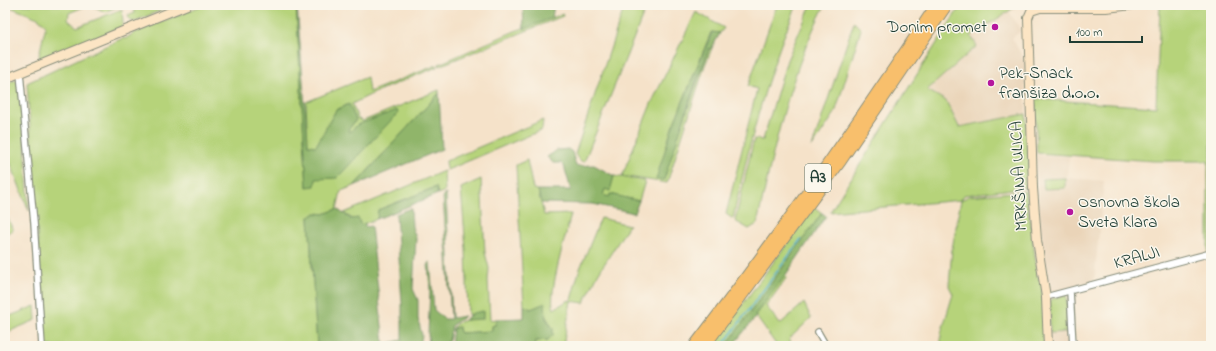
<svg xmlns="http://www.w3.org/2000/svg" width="1216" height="351" font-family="'Indie Flower',sans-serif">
<rect width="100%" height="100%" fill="#fbf7ec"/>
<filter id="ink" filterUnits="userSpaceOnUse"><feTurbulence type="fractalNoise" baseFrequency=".025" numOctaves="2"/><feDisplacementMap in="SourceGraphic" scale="8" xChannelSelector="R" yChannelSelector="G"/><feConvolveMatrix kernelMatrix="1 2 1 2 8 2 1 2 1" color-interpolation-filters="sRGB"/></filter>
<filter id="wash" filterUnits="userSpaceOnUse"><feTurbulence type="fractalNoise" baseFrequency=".012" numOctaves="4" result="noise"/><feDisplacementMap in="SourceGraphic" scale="16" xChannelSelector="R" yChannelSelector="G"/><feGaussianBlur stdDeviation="0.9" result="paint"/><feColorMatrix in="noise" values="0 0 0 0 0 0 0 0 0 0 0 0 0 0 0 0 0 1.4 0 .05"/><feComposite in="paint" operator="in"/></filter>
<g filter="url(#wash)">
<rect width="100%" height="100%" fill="#f5e2c9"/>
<!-- built -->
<path fill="#ead4b8" d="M1009,11L1021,31L1012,38L1025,61L1026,114L959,127L946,101L927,90L977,46L971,36Z
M1036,155L1069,157L1067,178L1104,181L1094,282L1050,294L1041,242Z
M1070,332L1072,346H1050L1049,333Z"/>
<!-- green -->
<path fill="#b6d37a" stroke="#6a8857" d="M5,5H88L69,13L68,20L77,27L122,9L123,24L121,27L41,61L39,55L46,25L38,18Z
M91,5H121L105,12Z
M133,5H174L133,22L129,19L128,16L135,13Z
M203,5H296L307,187L316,179L360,124L357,125L350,132L348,130L356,120L349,105L336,110L316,146L308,145L306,102L367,77L369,92L437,65V67L378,91L352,104L358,119L363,121L439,90V93L354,186L341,191L337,209L324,214L316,213L309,217L317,346H45L27,83L123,38L125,39L134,33Z
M625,5H647L584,162L579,160L575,154Z
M777,5H797C766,74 749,146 733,219L726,214L757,89L748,86Z
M811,5H825C789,74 774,149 757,224L749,229L735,221L754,139L763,140L787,60Z
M961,5H1018L971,36L977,46L927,90L946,101L959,127L1026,114L1030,164L1029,187L964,195L961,200L969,196L1026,191L1038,278L1041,280L1042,288L1044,346H941V334L953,294L949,286L952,249L961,200L830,212Z
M1169,5H1211V284L1208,258V161H1154L1037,153L1035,99L1156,107L1160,7Z
M696,12L724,28L720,33L711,32L672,128L657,179L681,128L709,49L712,48L705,65L667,183L622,176L651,104Z
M563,14V16L439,66V64L515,31Z
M854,22L861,29L835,113L812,147Z
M15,80L18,81L25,141L29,211L5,149V84Z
M543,120L542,130L447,170L446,161Z
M527,160L533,189L538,190L544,215L571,214C567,232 547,295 554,309L567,301L571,300L579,271L601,218L629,225L598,274L584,303L571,301L563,346H535L536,341L548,340L553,329L540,306L531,309L524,306L516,165Z
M444,171L445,191L438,194L436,187L378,210L377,219L361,225L344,213Z
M614,176L645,181L639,201L610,194L609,197L603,195L605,189L610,190Z
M1065,178V188L1044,189L1043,179Z
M481,179L485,253L489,268L488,280L490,320L496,319L495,325L492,326V331L460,333L459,327L453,328C458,318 473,320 483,318L472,314L468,315L466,249L461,188Z
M814,207L822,213L726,346H712Z
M5,212L13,230L5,234Z
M785,276L787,277L766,306L780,324L804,303L811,318L789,339L792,346H777L755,315Z
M1066,294L1070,332L1050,333V300Z
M35,306L36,320L5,333V318Z"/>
<!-- forest -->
<path fill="#90b56a" stroke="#58794f" d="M296,5H297L308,145L316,146L336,110L349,104L356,120L348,130L350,132L357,125L397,110L398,113L337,178L316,179L315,186L307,187Z
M525,5H554L552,18L524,29L523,7Z
M712,32L720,33L712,48L709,49L696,82L664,180L656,179L672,128Z
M439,93L442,149L354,186Z
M568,149L572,152L576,166L594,165L614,176L610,191L605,189L603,195L609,197L610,194L639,201L634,213L593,204L541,203L538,190H571L564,166L561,163H553L547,157L557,150Z
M436,187L438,194L377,219L378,210Z
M446,194L452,318L465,316L452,325L449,341L441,346H429L428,334L430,290L428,263L430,262L434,310L444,319H451L443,195Z
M411,208L412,227L416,238L413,289L418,300V319L422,335L420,346H317L309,217L316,213L324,214L337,209L351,219L358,218L361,225L365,223V227L371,226L384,344L402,340V303L396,214Z
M822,213L826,216L785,276L755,315L756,317L732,346H726Z
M545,303L546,318L553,329V335L548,340L536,341L535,346H451L453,328L459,327L460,333L492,331V326L495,325L496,319L524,318V306L531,309Z
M483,311V319L464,320L473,313Z"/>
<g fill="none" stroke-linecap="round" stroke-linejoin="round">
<!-- stream -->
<path stroke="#55b1d3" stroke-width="1.5" d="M722,346L801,239"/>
</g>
</g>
<g filter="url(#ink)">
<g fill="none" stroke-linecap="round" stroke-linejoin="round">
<!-- street casing -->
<g stroke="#8a907e" stroke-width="8">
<path id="street" d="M20,73L34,223L42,346
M1070,291L1073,346
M1046,297L1211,253
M818,332L826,346"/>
</g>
<!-- secondary casing -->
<g stroke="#8a907e" stroke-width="10">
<path id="secondary" d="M5,79L187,5
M1048,346L1046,297L1037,240L1033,188L1028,18L1031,11L1040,8H1106L1133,5"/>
</g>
<!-- highway casing -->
<g stroke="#8a907e" stroke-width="12">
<path id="highway" d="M694,346C779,235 859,121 936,5
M705,346L841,161L947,5"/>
</g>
<!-- street -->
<use href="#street" stroke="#fff" stroke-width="5.5"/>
<!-- secondary -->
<use href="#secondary" stroke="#fce5c4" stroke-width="8"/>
<!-- highway -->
<use href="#highway" stroke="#f8bf6c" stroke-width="10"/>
</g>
</g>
<!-- markers -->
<g fill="#b5179e" stroke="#fbf7ec" stroke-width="1.5">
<circle cx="995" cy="27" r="4"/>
<circle cx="991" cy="83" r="4"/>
<circle cx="1070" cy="212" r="4"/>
</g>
<g text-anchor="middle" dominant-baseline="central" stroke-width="3" stroke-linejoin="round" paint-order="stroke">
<!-- shield labels -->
<rect fill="#fbf7ec" stroke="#61756b" stroke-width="1" x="805" y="164" width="26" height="28" rx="3"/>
<g font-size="16" font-weight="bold" fill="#1f3d34">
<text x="818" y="178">A3</text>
</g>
<!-- poi labels -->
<g font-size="17" fill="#1f3d34" stroke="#fbf7ec" text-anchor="start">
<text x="987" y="27" text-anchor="end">Donim promet</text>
<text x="999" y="73">Pek-Snack<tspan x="999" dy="20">franšiza d.o.o.</tspan></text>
<text x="1078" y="202">Osnovna škola<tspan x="1078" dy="20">Sveta Klara</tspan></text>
</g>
<!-- street labels -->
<g font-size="17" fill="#1f3d34" stroke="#fbf7ec">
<text transform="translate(1019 176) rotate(-93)">MRKŠINA ULICA</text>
<text transform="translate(1137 258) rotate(-15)">KRALJI</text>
</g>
</g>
<!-- margin -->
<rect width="1216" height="351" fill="none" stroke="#fbf7ec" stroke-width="20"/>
<!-- scale -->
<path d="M1070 36v6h72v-6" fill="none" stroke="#1f3d34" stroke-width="2"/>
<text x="1076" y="36" font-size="12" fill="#1f3d34" stroke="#fbf7ec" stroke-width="3" paint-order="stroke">100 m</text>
</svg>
